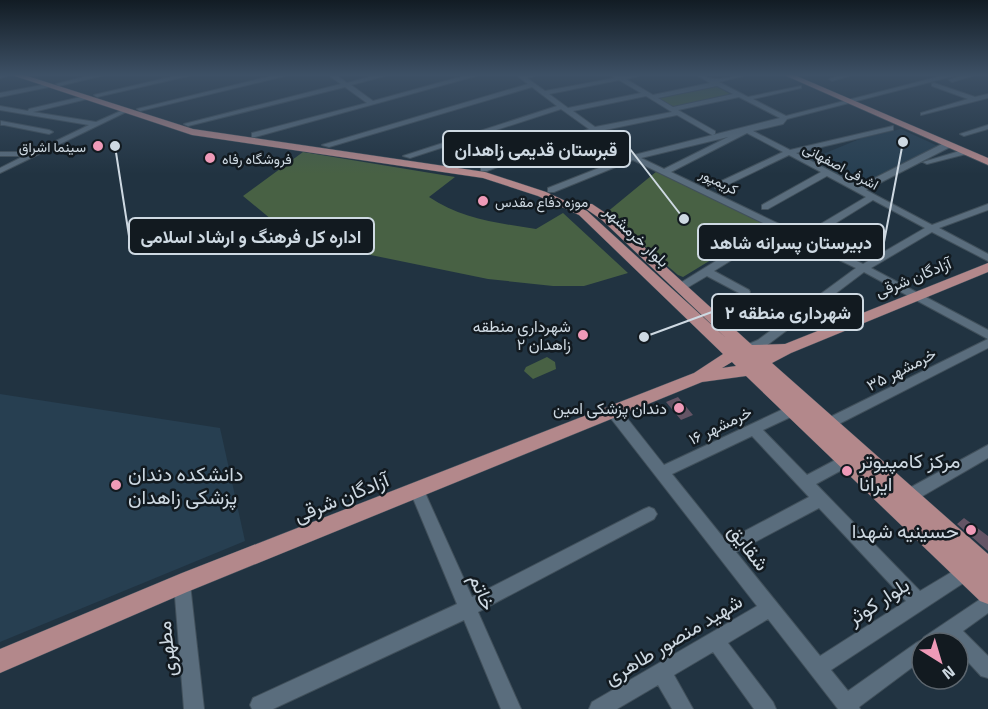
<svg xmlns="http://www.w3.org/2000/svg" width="988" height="709" font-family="'Titillium Web',Vazirmatn,sans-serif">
<rect width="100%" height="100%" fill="#213341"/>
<!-- built -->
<path fill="#273f51" d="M901,129L940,147L862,186L806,161L862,138Z
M0,394L220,428L245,541L0,642Z"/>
<!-- green -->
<path fill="#486144" d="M716,86L732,95L671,107L655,98Z
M303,152L455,177L429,197C461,219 498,223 536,229L563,213L628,273L584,286H553L488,279L361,253L283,229L243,196Z
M657,171L766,224L765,227L683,277L678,275L606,213Z
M547,357L555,362L556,369L533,379L524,371L526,367Z"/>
<!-- building -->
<path fill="#645465" d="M678,397L693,415L681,420L666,402Z
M964,518L988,536V551L957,524Z"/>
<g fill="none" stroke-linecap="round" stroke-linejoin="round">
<!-- minor casing -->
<g stroke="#41505b" stroke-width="2">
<path id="minor" d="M0,74H14L0,78Z
M95,74H109L59,86L56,84Z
M183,74H197L97,97L94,95Z
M280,74H293L140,111L137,109Z
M327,74H335L347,83L380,74H392L351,85L373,101L471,74H483L255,137H252V133L367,103L345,87L188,126L184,124L341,84Z
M515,74H541L527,78L545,91L615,78L610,74L621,76L647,74L626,79L653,95L710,83L695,74C703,74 708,79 715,79C724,80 739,74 751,74L719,82L748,97L801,86V88L753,99L786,116L949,74H961L787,119L783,124L753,131L790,150L893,126V130L796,153L859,186L944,143H950V147L866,190L932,225L988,204V210L939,228L988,254V261L932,232L871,268L988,330V348L829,429L824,428L822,424L824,420L988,339L864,272L766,346L748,353L744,352L742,349L744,346L758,340L856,268L778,231L714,271L749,290L750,292L749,294H741L707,276L685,289H677L676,287L677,285L771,227L633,160L554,192H548V188L627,157L593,132L487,171H481V167L589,129L561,109L410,158L403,156L557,106L532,87L329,147L322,145L528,84ZM619,80L641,93L568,108L549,94ZM717,86L733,94L673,107L658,98ZM646,96L672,112L595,127L573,111ZM739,97L780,118L634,155L600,131L677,115L712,135H715V131L678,110ZM747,133L783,152L715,184V188H721L789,155L821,172L762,205V209H768L827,176L866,197L802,235L671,172ZM728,137L664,169L641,158ZM873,200L925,228L863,264L810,239Z
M843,74H856L832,81L829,79Z
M967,74H979L952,82L949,80Z
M934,83L975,97L988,94V98L921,115V113L968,99L932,86V84Z
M47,84L49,85V87L0,97V93Z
M85,96L88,98L87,99L33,112L96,122L123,110L128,111L0,173V168L24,156H0V152H33L89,125L0,110V106L28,111L29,109Z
M1,121L49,130L53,132L49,134L4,125H1Z
M988,125V129L964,136L960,134Z
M963,150L967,152L966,154L927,164L923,162Z
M792,405L797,406L799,410L797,414L763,430L807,475L841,457L846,455L851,457L853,461L851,465L816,484L920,591L965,564L971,566L973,572L971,578L831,670L848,691L916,643L922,640L924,637L988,594V613L963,631L988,656V678L981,676L958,651V643H950L948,641L946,643H922V660L859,707L860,709H838L768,619L728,643L773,702L776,709H754L713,652L674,675L693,709H672L658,685L617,709H589L592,702L757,606L609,416L607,412L609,408L614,407L619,408L664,465ZM752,436L809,497L726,541L672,474ZM819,508L906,601L820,656L736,552Z
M988,445V458L914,501L909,503L904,501L902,496L904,491Z
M417,484L422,486L472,597L644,509L649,507L654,509L657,514L654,519L478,612L521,709H501L464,620L273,709H252L250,705L253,698L457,604L410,491L412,486Z
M182,576L188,578L190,584L204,709H184L174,584L176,578Z"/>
</g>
<!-- major casing -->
<g stroke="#41505b" stroke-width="1">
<path id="major" d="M9,74H21L193,129L485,172L546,192L587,211L726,338L602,220L582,206L584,204H592L610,216L752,345L785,344L988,263V272L791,353L772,363L988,554V604L980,601L746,376L702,382L187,592L0,673V649L182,573L694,373L723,354L579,215L538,196L483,178L192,135ZM732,362L736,366L722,368Z
M782,74H792L988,158V165Z"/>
</g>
<!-- minor -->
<use href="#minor" fill="#5a6d7d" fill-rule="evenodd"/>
<!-- major -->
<use href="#major" fill="#b3888b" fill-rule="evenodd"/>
</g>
<!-- sky -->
<linearGradient id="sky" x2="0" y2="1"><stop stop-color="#121c24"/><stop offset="0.43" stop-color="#3d5065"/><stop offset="1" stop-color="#3d5065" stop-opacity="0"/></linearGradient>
<rect width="988" height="174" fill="url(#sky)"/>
<!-- markers -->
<g fill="#ef9ab8" stroke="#121a20" stroke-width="2">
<circle cx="98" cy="146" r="6"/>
<circle cx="210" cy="158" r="6"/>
<circle cx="483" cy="201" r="6"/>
<circle cx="583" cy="335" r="6"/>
<circle cx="679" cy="408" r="6"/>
<circle cx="847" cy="471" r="6"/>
<circle cx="116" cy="485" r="6"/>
<circle cx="971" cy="530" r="6"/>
</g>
<g text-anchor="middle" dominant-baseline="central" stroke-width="5" stroke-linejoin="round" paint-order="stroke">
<!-- far-poi labels -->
<g font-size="14" fill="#ced9e2" stroke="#121a20" text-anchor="start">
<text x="86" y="146" text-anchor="end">سینما اشراق</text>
<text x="222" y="158">فروشگاه رفاه</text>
<text x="495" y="201">موزه دفاع مقدس</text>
</g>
<!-- far-street labels -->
<g font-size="14" fill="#ced9e2" stroke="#121a20">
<text transform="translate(841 166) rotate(28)">اشرفی اصفهانی</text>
<text transform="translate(719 181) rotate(26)">کریمپور</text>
</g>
<!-- street labels -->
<g font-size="16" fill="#ced9e2" stroke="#121a20">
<text transform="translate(637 236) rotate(43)">بلوار خرمشهر</text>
<text transform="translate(913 277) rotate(-22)">آزادگان شرقی</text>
<text transform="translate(901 369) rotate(-27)">خرمشهر ۳۵</text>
<text transform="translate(720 425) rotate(-26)">خرمشهر ۱۶</text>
</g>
<!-- poi labels -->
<g font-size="16" fill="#ced9e2" stroke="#121a20" text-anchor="end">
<text x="571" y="326">شهرداری منطقه<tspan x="571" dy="18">۲ زاهدان</tspan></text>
<text x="667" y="408">دندان پزشکی امین</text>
</g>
<!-- near-poi labels -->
<g font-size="20" fill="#ced9e2" stroke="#121a20" text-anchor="start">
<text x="859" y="460">مرکز کامپیوتر<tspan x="859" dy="23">ایرانا</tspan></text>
<text x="128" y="473">دانشکده دندان<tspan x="128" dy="23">پزشکی زاهدان</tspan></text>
<text x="959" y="530" text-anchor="end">حسینیه شهدا</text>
</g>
<!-- near-street labels -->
<g font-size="20" fill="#ced9e2" stroke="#121a20">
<text transform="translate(341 497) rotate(-22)">آزادگان شرقی</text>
<text transform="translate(749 547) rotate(52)">شقایق</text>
<text transform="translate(483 592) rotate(67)">خاتم</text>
<text transform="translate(878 601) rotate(-33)">بلوار کوثر</text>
<text transform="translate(673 639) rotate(-31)">شهید منصور طاهری</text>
<text transform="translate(166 649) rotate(-96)">مطهری</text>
</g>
</g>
<!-- callouts -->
<path fill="none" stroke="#ced9e2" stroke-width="2" d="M684 219L630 149M115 146L129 236M903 142L884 242M644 337L712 312"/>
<g fill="#ced9e2" stroke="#121a20" stroke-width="2">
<circle cx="684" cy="219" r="6"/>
<circle cx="115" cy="146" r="6"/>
<circle cx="903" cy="142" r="6"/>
<circle cx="644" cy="337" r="6"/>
</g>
<g fill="#121a20" stroke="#ced9e2" stroke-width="2">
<rect x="443" y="131" width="187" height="36" rx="6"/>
<rect x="129" y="218" width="245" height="36" rx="6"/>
<rect x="698" y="224" width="186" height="36" rx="6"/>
<rect x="712" y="294" width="151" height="36" rx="6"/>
</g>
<g font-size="18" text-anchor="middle" font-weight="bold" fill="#ced9e2">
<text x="536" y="156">قبرستان قدیمی زاهدان</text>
<text x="251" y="243">اداره کل فرهنگ و ارشاد اسلامی</text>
<text x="791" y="249">دبیرستان پسرانه شاهد</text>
<text x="788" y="319">شهرداری منطقه ۲</text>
</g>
<!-- north arrow -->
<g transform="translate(940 661) rotate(143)"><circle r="28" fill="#121a20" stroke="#5d666e" stroke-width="1.5"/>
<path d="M0-4.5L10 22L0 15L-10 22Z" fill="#ef9ab8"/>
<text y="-9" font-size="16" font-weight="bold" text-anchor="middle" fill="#ced9e2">N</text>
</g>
</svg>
